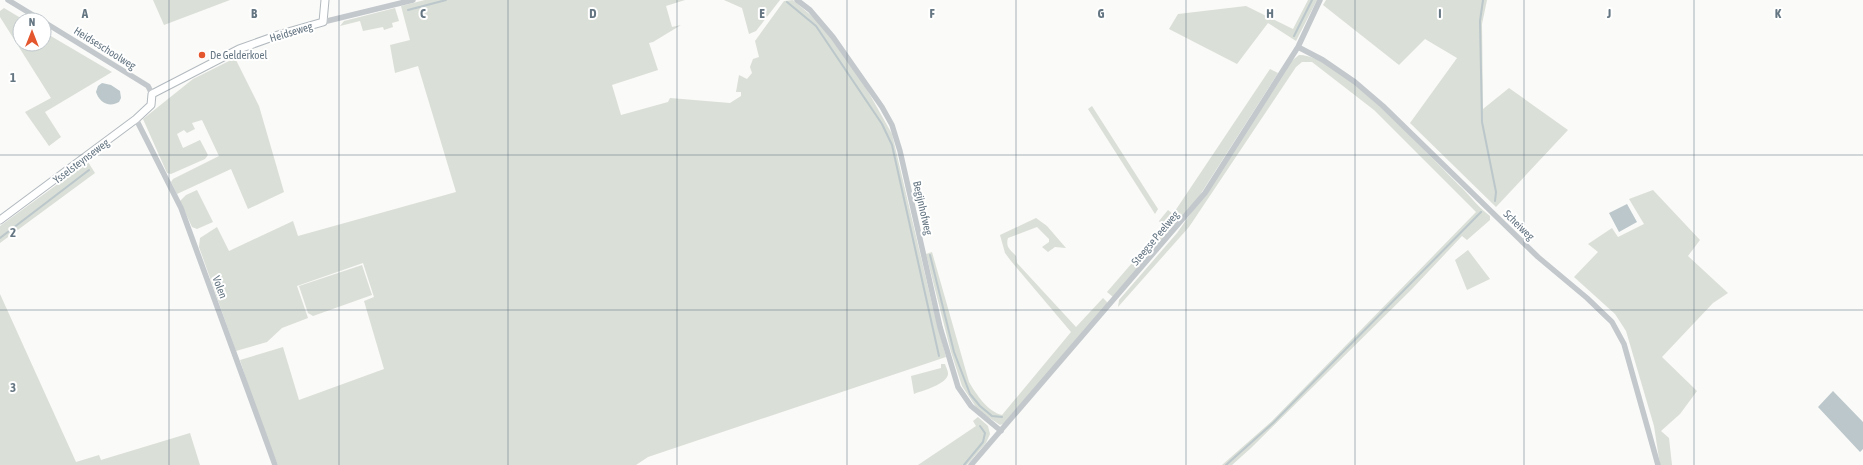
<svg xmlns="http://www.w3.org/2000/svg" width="1863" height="465" font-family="'Asap Condensed',sans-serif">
<rect width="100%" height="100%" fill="#fafaf8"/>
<!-- green -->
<path fill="#dadfd7" d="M153,0H230L164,25Z
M425,0H685L666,6L672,27L681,25L653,42L649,43L658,70L612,85L621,115L668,102L670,98L730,103L741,96V92H736L739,75L747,79L752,73L750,67L753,59L759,57L755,41L784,1L793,0L814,18L827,32L865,86L892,134L932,304L946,357L648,457L636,465H278L257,413L240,360L283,347L299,400L384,369L364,301L374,297L363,263L297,286L308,318L282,328L267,342L236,351L199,247L200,238L217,227L229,251L293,221L298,236L456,192L418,66L395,73L390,45L410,40L401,6Z
M724,0H780L756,31L749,34L742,8Z
M1308,0H1317L1296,41L1268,23L1237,64L1169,29L1178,14L1246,6L1293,29Z
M1326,0H1487L1482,24L1483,109L1509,88L1568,130L1496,207L1410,123L1457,58L1425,39L1399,65L1323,5Z
M4,8L24,20H20V44H44V32L112,72L45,112L61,137L49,146L25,112L51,98L0,17V11Z
M395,8L399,21L392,23L393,27L384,30L383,27L363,31L360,21L340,26L344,21Z
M1299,55C1339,54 1431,158 1462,188C1471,197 1479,208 1490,216V220L1467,240L1462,236L1412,289L1251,448L1232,465H1222L1272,421L1476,212L1374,110L1312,62H1302L1296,67L1189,227L1118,307L1119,300L1177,233L1233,153L1289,63Z
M235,58L259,106L284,192L248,209L231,169L177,194L171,182L173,179L219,156L202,120L192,123L195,129L187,133L184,130L177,134L183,148L200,140L208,155L205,159L171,174L167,173L143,119L193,79Z
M1270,69L1278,73L1191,209L1113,297L1107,292L1163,227L1159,221L1168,210L1173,214Z
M1092,106L1158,209L1155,214L1088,109Z
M88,162L95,173L0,243V226Z
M197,190L213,222L197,229L192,227L180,201L186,195Z
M1653,190L1700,240L1688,256L1728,293L1713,303L1662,357L1697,391L1680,414L1661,431L1669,438L1672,465H1660L1654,426L1626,331L1615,314L1574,277L1598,252L1588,244L1612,228L1618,237L1644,224L1629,199Z
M1036,218L1047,226L1066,248L1055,247L1048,252L1042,247L1049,242V239L1037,227L1008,238C1005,248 1011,250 1016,256L1017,263L1076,327L1103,298L1107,302V306L1006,423L1000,425L978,410L962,386L951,352L926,254L932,252L969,382C976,394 988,412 1002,415L1071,332L1011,261L1005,253L1000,235Z
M1468,250L1490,279L1467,290L1455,260Z
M362,265L372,295L313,316L308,313L299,286Z
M0,294L76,462L99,455L101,460L190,433L200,465H0Z
M941,364H945C946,367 948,371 948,373C949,384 922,391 914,394L911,376L941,368Z
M978,417L988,426L990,434L986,443L967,465H918L976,426L973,421Z"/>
<!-- water -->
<path fill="#bbc7cb" d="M102,83L111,85L120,91L121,98L119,102C109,108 99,102 96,92L98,86Z
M1627,204L1637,222L1619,232L1609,213Z
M1833,391L1863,422V449L1860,452L1818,407Z"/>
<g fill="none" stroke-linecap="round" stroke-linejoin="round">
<!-- stream -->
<path stroke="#bbc7cb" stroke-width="2" d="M1483,0L1480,21L1482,122L1496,192L1495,201
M787,2L816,26L882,124L892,145L939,356
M408,10L446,0
M1294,36L1312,0
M0,238L89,170
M930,255L954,352L970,394L980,406L992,416L1002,417
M964,465L983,442L985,433L980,426
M1226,465L1273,423L1481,212"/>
<!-- secondary casing -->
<g stroke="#b3babf" stroke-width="9">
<path id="secondary" d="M0,220L136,119L151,105L152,94L239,49L281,34L323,22L325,0"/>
</g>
<!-- street -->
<path stroke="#c3c8cc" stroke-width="5.5" d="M8,0L41,20
M797,0L810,10L833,37L882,107L892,125L900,151L940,327L958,387L971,406L1001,431
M44,22L148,86L152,94
M323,22L413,0
M1298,47L1323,60L1355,82L1383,106L1538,257L1587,298L1612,322L1624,344L1658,465
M136,119L181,208L275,465
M971,465L1205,193L1298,47L1320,0"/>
<!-- secondary -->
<use href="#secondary" stroke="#fff" stroke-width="7"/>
</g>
<!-- grid -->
<path fill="none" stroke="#657683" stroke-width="1" stroke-opacity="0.55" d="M169,0V465M339,0V465M508,0V465M677,0V465M847,0V465M1016,0V465M1186,0V465M1355,0V465M1524,0V465M1694,0V465M0,155H1863M0,310H1863"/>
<!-- markers -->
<circle fill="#e4572e" stroke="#fff" stroke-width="1.5" cx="202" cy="55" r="4"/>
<g text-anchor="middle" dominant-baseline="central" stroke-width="4" stroke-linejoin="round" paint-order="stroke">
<!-- street labels -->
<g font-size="11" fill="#657683" stroke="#fff">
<text transform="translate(291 32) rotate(-17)">Heidseweg</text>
<text transform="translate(105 48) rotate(32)">Heidseschoolweg</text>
<text transform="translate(81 161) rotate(-37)">Ysselsteynseweg</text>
<text transform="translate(923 208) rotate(77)">Begijnhofweg</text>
<text transform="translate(1519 225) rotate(44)">Scheiweg</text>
<text transform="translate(1155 238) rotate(-50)">Steegse Peelweg</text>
<text transform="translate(220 287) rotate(70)">Volen</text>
</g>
<!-- poi labels -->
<g font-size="11" fill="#657683" stroke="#fff" text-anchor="start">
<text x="210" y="55">De Gelderkoel</text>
</g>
</g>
<g font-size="13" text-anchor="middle" font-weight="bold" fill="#657683" stroke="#fff" stroke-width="4" stroke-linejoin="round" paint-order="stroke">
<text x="85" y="18">A</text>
<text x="254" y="18">B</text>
<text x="423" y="18">C</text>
<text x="593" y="18">D</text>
<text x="762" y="18">E</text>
<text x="932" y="18">F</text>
<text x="1101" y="18">G</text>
<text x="1270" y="18">H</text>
<text x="1440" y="18">I</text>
<text x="1609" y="18">J</text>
<text x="1778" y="18">K</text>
<text x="13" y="82">1</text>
<text x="13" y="237">2</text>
<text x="13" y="392">3</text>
</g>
<!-- north arrow -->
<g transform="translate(32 32)"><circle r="19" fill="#ffffff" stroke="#c1c8cd"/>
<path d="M0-3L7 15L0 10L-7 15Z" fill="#e4572e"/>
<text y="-6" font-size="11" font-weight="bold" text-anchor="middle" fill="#657683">N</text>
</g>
</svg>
